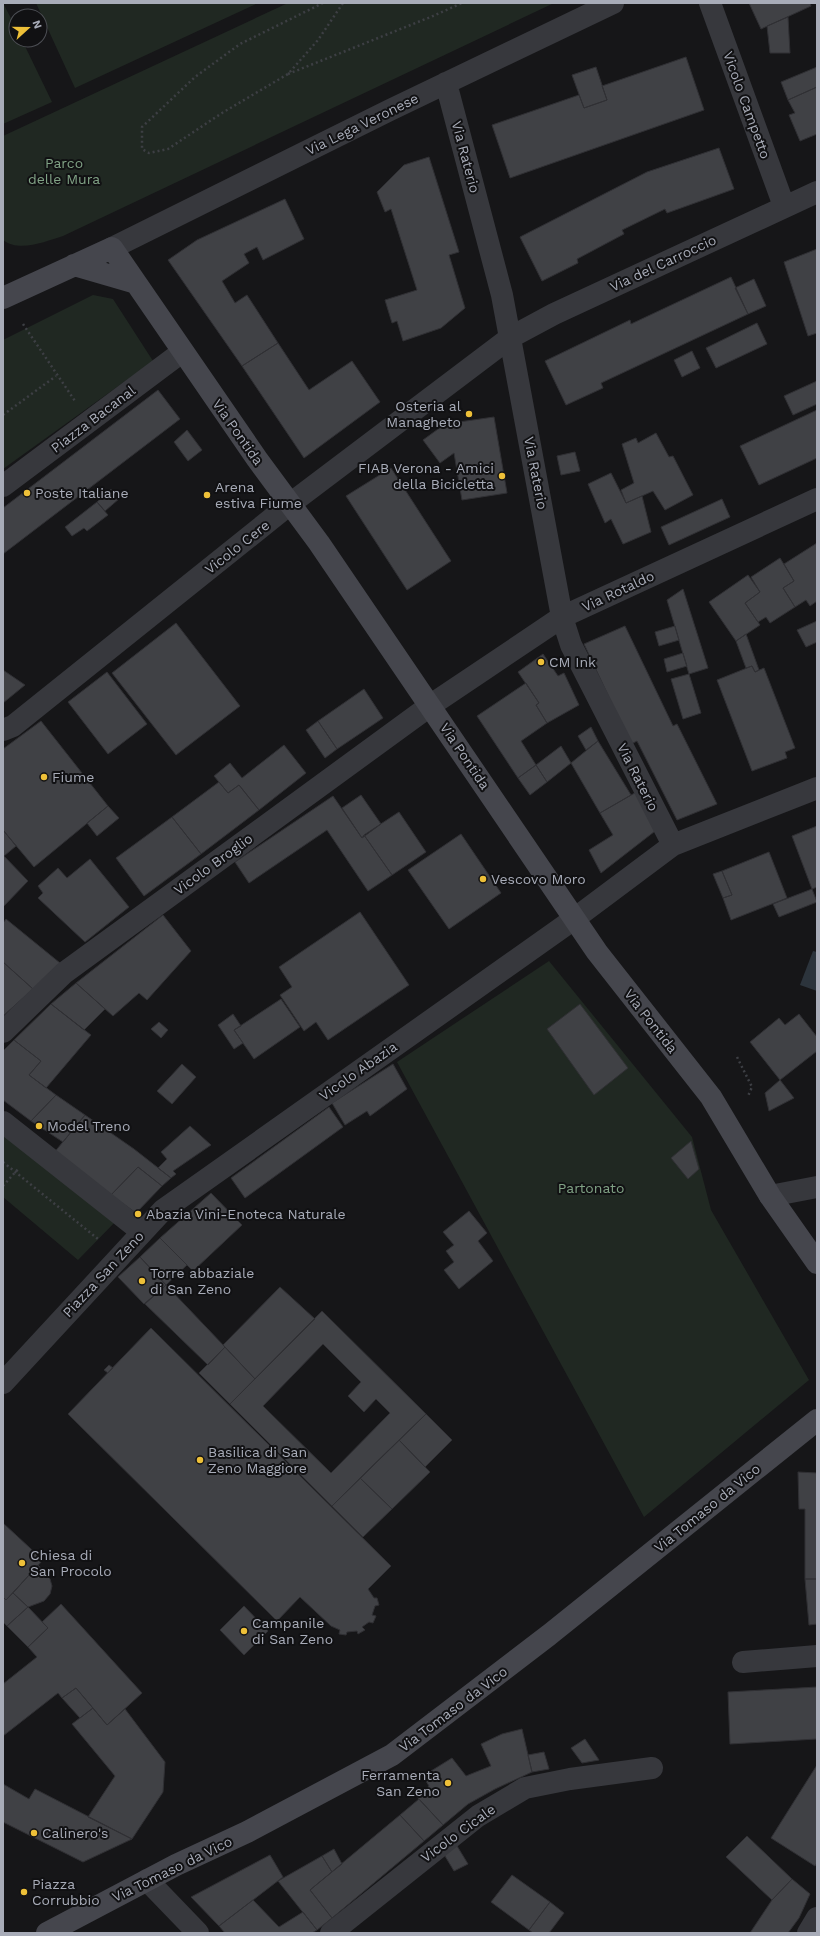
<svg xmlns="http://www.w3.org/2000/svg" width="820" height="1936" font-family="'Work Sans',sans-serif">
<rect width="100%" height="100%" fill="#161618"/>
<!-- green -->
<path fill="#202822" d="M3,3L16,28V40H22L52,102L3,124Z
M36,3H258L75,88Z
M288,3H554L63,236C46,241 20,253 3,240V136Z
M93,295L113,299L153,361L3,469V340Z
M549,961L692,1137L711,1210L809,1380L644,1517L397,1062Z
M3,1127L118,1219L78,1260L3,1197Z"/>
<!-- water -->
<path fill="#2c343c" d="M813,951L817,952V991L800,985Z"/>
<!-- building -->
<path fill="#404145" stroke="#303034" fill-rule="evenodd" d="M749,3H810L811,6L761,29Z
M788,17L790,53H770L767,26Z
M686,57L704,110L510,178L492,125L579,95L584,108L607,100L602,86Z
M596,67L607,100L584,108L572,75Z
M817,67V87L788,100L781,82Z
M817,87V134L800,141L789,115L795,113L788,100Z
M719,148L734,189L667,213L665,209L622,230L624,234L577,259L578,263L542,281L520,237L647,172Z
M429,157L459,252L449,255L465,308L441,328L403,341L397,321L392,323L385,300L417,290L391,209L385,212L377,192L404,165Z
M285,199L304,239L263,260L257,247L244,254L249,263L222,281L235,303L247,295L278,343L242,366L168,260L197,240Z
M817,249V333L808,336L784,262Z
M731,277L748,314L601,383L603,388L566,405L545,361L630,320L631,324Z
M754,279L766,306L748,314L735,288Z
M757,323L767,344L716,368L706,348Z
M278,343L309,390L352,361L380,402L304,458L242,366Z
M692,351L700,368L682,377L674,360Z
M817,381V404L793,415L784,396Z
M158,390L180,419L3,554V508Z
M817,410V458L759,485L740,446Z
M494,417L507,493L462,500L454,453L440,463L423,440L445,424Z
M187,430L202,450L188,461L174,442Z
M656,433L669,457L673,456L693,495L665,510L653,491L626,503L621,490L634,483L622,444L636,438L638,443Z
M575,452L580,471L561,475L557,456Z
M391,468L451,561L407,590L346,496Z
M611,473L626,503L642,496L651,532L623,544L611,519L605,523L588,484Z
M111,489L120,498L105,511L97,502Z
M722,499L730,517L669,545L661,527Z
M97,502L108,515L87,531L84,528L72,536L65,527Z
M817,543V601L810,606L806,600L795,607L783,588L794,581L784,564Z
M780,558L794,581L783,588L795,607L770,623L766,617L758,622L745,603L760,592L751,577Z
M748,575L760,592L745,603L760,625L736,641L709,602Z
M683,589L708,668L689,674L667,600Z
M817,621V642L806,647L797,630Z
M176,623L240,706L176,755L112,673Z
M625,626L673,726L677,724L717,804L677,820L637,741L631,744L584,644Z
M675,626L679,640L659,646L655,632Z
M746,634L759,670L755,672L752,666L746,668L736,641Z
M683,653L687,666L667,672L664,659Z
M543,654L558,676L564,673L579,705L547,723L536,705L539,703L518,672Z
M752,666L755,672L764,668L795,748L785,752L787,758L752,771L717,680Z
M3,670L25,685L3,703Z
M107,672L147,724L108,754L68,702Z
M689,674L701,713L683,719L671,679Z
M526,683L539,703L536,705L547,723L521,741L536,765L518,778L477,716Z
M364,689L383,718L337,749L318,721Z
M41,721L108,806L34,867L3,830V749Z
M318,721L337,749L325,758L306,730Z
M591,727L598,741L586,750L578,736Z
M598,741L631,795L600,813L571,763Z
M284,745L306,773L259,810L239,785L228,793L214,776L230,763L242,778Z
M561,746L571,763L547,782L536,765Z
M536,765L547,782L530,795L518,778Z
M219,782L228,793L239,785L259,810L201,854L172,817Z
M640,790L659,828L601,873L589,850L613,835L600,813Z
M361,795L381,824L362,838L342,808Z
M333,796L362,838L364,835L392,875L368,891L327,830L249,883L235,862Z
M108,806L119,818L97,836L87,823Z
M399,812L426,852L392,875L364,835Z
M172,817L201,854L144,896L116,858Z
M817,826V887L812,889L792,836Z
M3,830L16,846L4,856L3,855Z
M461,834L501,893L449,929L408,870Z
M769,852L787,898L731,920L723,898L732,895L722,871Z
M3,855L28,881L3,907Z
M90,859L129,907L85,942L38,898L43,893L38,886L58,868L67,878Z
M722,871L732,895L723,898L713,874Z
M812,889L817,902L779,917L773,904Z
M360,912L409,985L328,1040L316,1022L304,1031L280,995L292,987L279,967Z
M163,915L191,951L147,1000L139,993L113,1016L76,983Z
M6,919L60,963L33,989L3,962V923Z
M3,962L33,989L3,1016Z
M76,983L105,1009L84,1030L51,1004Z
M281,999L300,1027L254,1059L234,1030Z
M51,1004L91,1035L46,1088L29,1075L41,1061L14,1040Z
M580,1004L628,1068L594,1095L547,1029Z
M233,1014L241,1026L234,1030L243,1043L234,1049L218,1025Z
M799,1014L817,1037V1051L780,1080L750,1042L779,1018L785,1025Z
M159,1022L168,1030L161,1038L151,1029Z
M14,1040L41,1061L29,1075L56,1095L31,1121L3,1100V1051Z
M182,1064L196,1077L172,1104L157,1091Z
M393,1064L407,1089L370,1116L367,1111L345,1125L332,1103Z
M780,1080L794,1098L769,1111L765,1093Z
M56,1095L85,1115L63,1142L31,1121Z
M329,1107L343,1127L245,1198L231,1178Z
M85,1115L134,1149L171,1178L162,1186L138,1167L111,1195L53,1154Z
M190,1126L211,1145L173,1171L176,1174L171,1178L158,1168L167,1159L161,1152Z
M691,1141L699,1169L688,1179L671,1158Z
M138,1167L162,1186L136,1213L111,1195Z
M211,1193L242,1225L193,1271L160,1238Z
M469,1211L487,1233L478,1241L493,1261L459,1289L444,1270L454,1262L446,1251L454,1245L443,1232Z
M160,1238L187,1265L166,1285L140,1257Z
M140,1257L166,1285L144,1304L118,1277Z
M166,1285L225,1347L208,1365L145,1304Z
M280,1287L315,1319L255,1379L223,1345Z
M322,1311L426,1414L332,1506L230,1404ZM323,1344L361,1382L348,1396L364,1412L376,1399L390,1413L331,1473L263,1406Z
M151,1328L391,1566L368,1589L374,1598H377L379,1605L375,1606L372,1615L376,1616L373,1623L369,1622L362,1627L365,1630L358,1634L357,1631L347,1632L346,1635L339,1634L340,1630L331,1626L300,1597L277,1621L68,1414Z
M225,1347L255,1379L230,1404L199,1373Z
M109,1365L113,1368L108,1373L104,1370Z
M426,1414L452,1440L425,1467L399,1440Z
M399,1440L430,1472L392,1509L360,1478Z
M798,1472L817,1473V1579H805V1509H799Z
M360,1478L392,1509L363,1537L332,1506Z
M3,1523L43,1560L6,1600L3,1597Z
M38,1565L50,1579L52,1586L50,1594L44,1601L28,1607L13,1593Z
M805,1579H817V1624L809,1625Z
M13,1593L28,1607L7,1626L3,1622V1597L6,1600Z
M61,1604L142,1693L107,1725L76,1688L62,1698L58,1693L3,1736V1684L37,1657L28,1647L48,1628L42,1622Z
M244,1606L268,1631L244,1655L220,1630Z
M28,1607L48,1628L28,1647L7,1626Z
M817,1687V1739L730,1744L728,1692Z
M76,1688L93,1708L80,1718L62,1698Z
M93,1708L107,1725L125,1709L165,1762L163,1792L132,1839L88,1817L115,1776L72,1724Z
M522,1729L532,1772L495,1789L468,1804L443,1825L417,1797L429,1786L423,1776L452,1758L466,1776L491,1766L481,1744L502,1734Z
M585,1739L599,1760L582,1763L571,1748Z
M544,1752L549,1769L532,1772L528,1755Z
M817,1765V1863L815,1866L771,1838Z
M3,1784L29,1799L35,1789L132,1839L83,1862L3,1822Z
M419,1799L443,1825L424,1841L400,1815Z
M400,1815L424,1841L332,1918L310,1890Z
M747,1836L792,1879L772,1900L726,1857Z
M454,1841L468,1864L454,1871L442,1851Z
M334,1849L342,1864L332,1872L322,1856Z
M270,1855L283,1877L219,1926L191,1897Z
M322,1856L332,1872L310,1890L332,1918L317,1930L278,1881Z
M512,1875L550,1902L529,1930L491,1902Z
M792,1879L810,1894L799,1918L788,1933H750L772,1900Z
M253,1900L279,1927L303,1912L317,1930L312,1933H225L219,1926Z
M550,1902L564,1913L549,1933H533L529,1930Z"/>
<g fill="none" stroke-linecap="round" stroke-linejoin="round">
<!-- path -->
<path stroke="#3d3f44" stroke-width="2.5" stroke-dasharray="2 3" stroke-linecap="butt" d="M323,3L240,44L195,77L142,127V149L149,153L168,149L222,113L288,74L318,40L343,3
M288,74L433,16L462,3
M23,324L75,401
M3,415L56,376
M737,1057L752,1087L748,1096
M3,1162L98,1239
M3,1186L19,1168"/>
<!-- street -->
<path stroke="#37383d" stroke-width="22" d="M710,3L784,206
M446,83L502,295L562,617L571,645L673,845
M112,248L390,110L613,3
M3,486L182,352
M3,730L13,726L290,504L511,337L554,314L817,192
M3,1032L64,973L431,705L562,617L817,499
M3,1122L136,1227L146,1228
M770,1196L817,1187
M3,1383L163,1210L574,919L673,845L817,788
M743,1662L817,1656
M147,1880L198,1933
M331,1933L478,1816L525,1788L570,1779L652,1768
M808,1933L817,1918"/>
<!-- secondary -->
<path stroke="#45464d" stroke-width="22" d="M74,265L136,283
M3,298L112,248L257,459L319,543L597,952L711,1097L770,1196L817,1263
M47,1933L176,1865L247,1832L392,1755L549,1635L817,1420"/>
</g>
<!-- markers -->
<g fill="#eec038" stroke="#111113" stroke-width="1.5">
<circle cx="469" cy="414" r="4"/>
<circle cx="502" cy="476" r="4"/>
<circle cx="27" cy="493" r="4"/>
<circle cx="207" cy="495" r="4"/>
<circle cx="541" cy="662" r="4"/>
<circle cx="44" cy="777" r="4"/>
<circle cx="483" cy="879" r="4"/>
<circle cx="39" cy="1126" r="4"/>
<circle cx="138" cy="1214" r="4"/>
<circle cx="142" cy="1281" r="4"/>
<circle cx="200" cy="1460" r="4"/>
<circle cx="22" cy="1563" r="4"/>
<circle cx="244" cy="1631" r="4"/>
<circle cx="448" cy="1783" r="4"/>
<circle cx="34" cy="1833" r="4"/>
<circle cx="24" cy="1892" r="4"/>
</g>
<g text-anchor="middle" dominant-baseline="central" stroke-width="4" stroke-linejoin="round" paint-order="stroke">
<!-- street labels -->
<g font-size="14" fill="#a8acb8" stroke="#111113">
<text transform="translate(747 105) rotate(70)">Vicolo Campetto</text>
<text transform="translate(362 124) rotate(-26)">Via Lega Veronese</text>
<text transform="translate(466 157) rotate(75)">Via Raterio</text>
<text transform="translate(663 263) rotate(-25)">Via del Carroccio</text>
<text transform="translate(93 419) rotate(-37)">Piazza Bacanal</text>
<text transform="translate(238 432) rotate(55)">Via Pontida</text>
<text transform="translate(536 473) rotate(79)">Via Raterio</text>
<text transform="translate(237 547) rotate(-38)">Vicolo Cere</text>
<text transform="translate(618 591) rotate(-25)">Via Rotaldo</text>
<text transform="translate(465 756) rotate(56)">Via Pontida</text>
<text transform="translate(638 777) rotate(63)">Via Raterio</text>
<text transform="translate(213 864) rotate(-36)">Vicolo Broglio</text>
<text transform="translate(651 1021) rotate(52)">Via Pontida</text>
<text transform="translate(358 1071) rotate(-35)">Vicolo Abazia</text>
<text transform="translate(103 1274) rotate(-47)">Piazza San Zeno</text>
<text transform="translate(707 1508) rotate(-39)">Via Tomaso da Vico</text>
<text transform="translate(453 1709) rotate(-37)">Via Tomaso da Vico</text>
<text transform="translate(458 1833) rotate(-36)">Vicolo Cicale</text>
<text transform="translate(172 1869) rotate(-26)">Via Tomaso da Vico</text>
</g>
<!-- park labels -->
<g font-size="14" fill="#80a285" stroke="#111113">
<text x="64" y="163">Parco<tspan x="64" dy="16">delle Mura</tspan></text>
<text x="591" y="1188">Partonato</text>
</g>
<!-- poi labels -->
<g font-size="14" fill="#a8acb8" stroke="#111113" text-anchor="start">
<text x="461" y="406" text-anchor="end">Osteria al<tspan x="461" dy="16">Managheto</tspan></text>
<text x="494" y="468" text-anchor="end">FIAB Verona - Amici<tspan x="494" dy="16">della Bicicletta</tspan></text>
<text x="215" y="487">Arena<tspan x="215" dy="16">estiva Fiume</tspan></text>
<text x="35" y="493">Poste Italiane</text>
<text x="549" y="662">CM Ink</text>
<text x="52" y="777">Fiume</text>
<text x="491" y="879">Vescovo Moro</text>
<text x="47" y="1126">Model Treno</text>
<text x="146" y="1214">Abazia Vini-Enoteca Naturale</text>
<text x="150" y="1273">Torre abbaziale<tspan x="150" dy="16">di San Zeno</tspan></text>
<text x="208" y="1452">Basilica di San<tspan x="208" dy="16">Zeno Maggiore</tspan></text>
<text x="30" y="1555">Chiesa di<tspan x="30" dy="16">San Procolo</tspan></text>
<text x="252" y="1623">Campanile<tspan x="252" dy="16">di San Zeno</tspan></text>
<text x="440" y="1775" text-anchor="end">Ferramenta<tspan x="440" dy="16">San Zeno</tspan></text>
<text x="42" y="1833">Calinero's</text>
<text x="32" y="1884">Piazza<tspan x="32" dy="16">Corrubbio</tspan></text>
</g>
</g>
<!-- border -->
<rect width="820" height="1936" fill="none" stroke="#a8acb8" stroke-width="8"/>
<!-- north arrow -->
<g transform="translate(28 28) rotate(69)"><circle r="19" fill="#111113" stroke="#4d4f55"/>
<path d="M0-3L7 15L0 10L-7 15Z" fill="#eec038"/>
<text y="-6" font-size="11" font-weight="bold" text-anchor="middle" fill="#a8acb8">N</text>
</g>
</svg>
